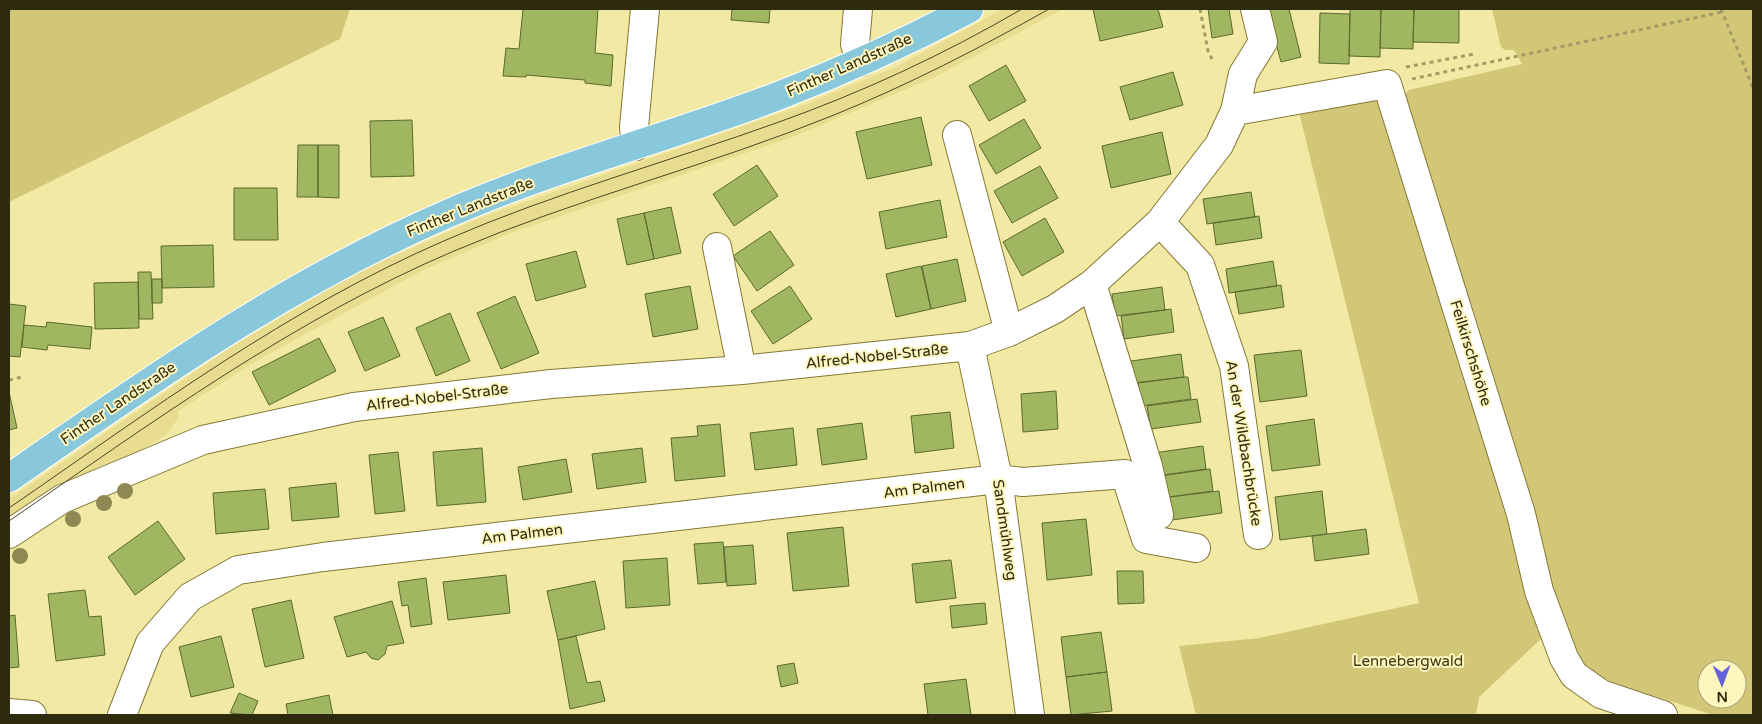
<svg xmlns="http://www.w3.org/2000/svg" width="1762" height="724" font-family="'Varela Round',sans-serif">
<rect width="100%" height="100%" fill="#f2e9a4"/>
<!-- built -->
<path fill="#e7dc8f" d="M1003,9H1063L935,77L793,137L511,233L425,269L258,360L178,411L179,417L167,434L134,455L64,511L9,549V499L231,347L330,288L378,263L482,217L801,106L898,66Z"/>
<!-- green -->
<path fill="#d2c677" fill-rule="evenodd" d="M9,9H350L340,39L9,202Z
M1492,9H1753V715H1713L1615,683L1589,672L1572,653L1559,622L1479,697L1476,715H1196L1179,646L1260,638L1419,603L1299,112L1364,99L1384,103L1403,96L1409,90L1522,64L1514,50H1505L1501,47ZM1707,669H1737V699H1707Z"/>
<!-- building -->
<path fill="#a0b661" stroke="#5b6a2d" d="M523,9H598L595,53L613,55L611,86L585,83V80L526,75V77L503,76L506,48L519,49Z
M732,9H770L769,23L731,20Z
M1093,9H1158L1163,27L1100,41Z
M1208,9H1229L1233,34L1212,38Z
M1267,9H1289L1301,57L1281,62Z
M1350,9H1381L1380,57L1349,56Z
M1381,9H1414L1413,49L1380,48Z
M1414,9H1459V43L1413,42Z
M1320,13L1350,14L1349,64L1319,63Z
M1006,65L1026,101L989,121L969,86Z
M1173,72L1183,105L1130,120L1120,87Z
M921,117L932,165L867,179L856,132Z
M1024,119L1041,148L996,174L979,145Z
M412,120L414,176L371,177L370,121Z
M1162,132L1171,174L1111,188L1102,146Z
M298,145H318V197H297Z
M318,145H339V198L318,197Z
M757,165L778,196L734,226L713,194Z
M1040,166L1058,198L1012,223L994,191Z
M234,188H277L278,240H234Z
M1251,192L1255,217L1207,224L1203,199Z
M940,200L947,237L886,249L879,212Z
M671,207L681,253L654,259L644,213Z
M644,213L654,259L627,265L617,219Z
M1259,216L1262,238L1216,245L1213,223Z
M1045,218L1064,252L1022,276L1003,242Z
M770,231L794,265L757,291L733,256Z
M213,245L214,287L162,288L161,246Z
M576,251L586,287L536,301L526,264Z
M957,259L966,301L931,309L922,266Z
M1273,261L1277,286L1229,293L1226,269Z
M921,266L931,309L896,317L886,274Z
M138,272H151L153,319H139Z
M152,279H162V303H152Z
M138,282L139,328L95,329L94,283Z
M1281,285L1284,307L1239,314L1235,292Z
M690,286L698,329L653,337L645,294Z
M790,286L812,319L773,344L751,311Z
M1162,287L1165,310L1115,316L1112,294Z
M515,296L539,353L501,369L477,313Z
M9,304L26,306L20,357L9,356Z
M1171,309L1174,332L1124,339L1121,316Z
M450,313L470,361L436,376L416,328Z
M383,317L400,356L365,371L348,332Z
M47,322L92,327L90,349L48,345L47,350L22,347L24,325L46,327Z
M319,338L336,371L269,405L252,372Z
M1301,350L1307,396L1260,402L1254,355Z
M1181,354L1184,377L1134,383L1131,361Z
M1184,377H1188L1191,399L1141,406L1138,383Z
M1056,391L1058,429L1023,432L1021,394Z
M9,392L17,428L9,430Z
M1197,399L1201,422L1151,429L1147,406Z
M950,412L954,448L915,453L911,416Z
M1314,419L1320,465L1272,471L1266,426Z
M862,423L867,459L822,465L817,429Z
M720,424L725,476L675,481L671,438L698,436L697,426Z
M793,428L797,465L755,470L750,433Z
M1203,446L1206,469L1156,476L1153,453Z
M482,448L486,502L437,506L433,452Z
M642,448L646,482L597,489L592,454Z
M398,452L405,511L375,514L369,455Z
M566,459L572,492L523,500L518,467Z
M1210,469L1213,491L1169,497L1160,476Z
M336,483L339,517L292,521L289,488Z
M265,489L269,529L216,534L213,493Z
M1219,491L1222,513L1172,520L1169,497Z
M1322,491L1327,534L1280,540L1275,497Z
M1086,519L1092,575L1047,580L1042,523Z
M158,521L185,559L135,595L108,557Z
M843,527L849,586L793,591L787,533Z
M1366,529L1369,554L1315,561L1312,536Z
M723,542L726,582L698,584L694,544Z
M753,545L756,584L727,586L724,547Z
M667,558L670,605L626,608L623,561Z
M951,560L956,598L916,603L912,564Z
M1117,571H1143L1144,603L1118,604Z
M506,575L510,613L448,620L443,582Z
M426,578L432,624L411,627L408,605L402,606L398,582Z
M595,581L605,629L558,640L547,591Z
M85,590L89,617L101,616L105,655L56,661L48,594Z
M291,600L304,658L265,667L252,609Z
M392,601L404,643L387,646L385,654L378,660L371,658L366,652L347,657L334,617Z
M985,603L987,624L952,628L950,606Z
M15,615L19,667L9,668V616Z
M1101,632L1107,672L1066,677L1061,637Z
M221,636L234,687L191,697L179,647Z
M576,636L587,683L600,681L605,701L570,709L558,640Z
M794,663L798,683L781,687L777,666Z
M1107,672L1112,711L1071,715L1066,677Z
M966,679L971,715H928L924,684Z
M239,693L258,701L252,715L230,713Z
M329,695L333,715H288L286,704Z"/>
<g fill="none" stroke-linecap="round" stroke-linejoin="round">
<!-- minor casing -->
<g stroke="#837937" stroke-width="30">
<path id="minor" d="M858,9L855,44L860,62
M1235,111L1387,84L1521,514L1539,591L1564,658L1574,675L1601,694L1663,715
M957,135L1009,332
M636,146L634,127L645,9
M1160,222L1200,265L1234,366L1258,535
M717,247L742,370
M1092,284L1148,466L1159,515
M970,346L998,479L1030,715
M9,534L62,499L203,440L354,407L551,384L742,370L970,346L1009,332L1055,309L1092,284L1160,222L1219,145L1235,111L1243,74L1263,42L1255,9
M9,713L32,715
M122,715L150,643L190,597L238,570L323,557L998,479L1023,482L1125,474L1146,539L1196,548"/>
</g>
<!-- major casing -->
<g stroke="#fff" stroke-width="30">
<path id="major" d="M9,478C149,381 289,282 447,214C554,167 668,138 778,96C843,71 907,42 969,9"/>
</g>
<!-- path -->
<path stroke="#a39c67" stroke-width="3" stroke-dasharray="4 4" stroke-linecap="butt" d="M1200,9L1208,51L1214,63
M1721,9L1753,88
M1406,67L1474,54
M1412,79L1722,12
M9,380L22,377"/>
<!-- minor -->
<use href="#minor" stroke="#fff" stroke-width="28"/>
<!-- major -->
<use href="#major" stroke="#89c8db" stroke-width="28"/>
<!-- tram -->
<path stroke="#4c4725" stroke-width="1" d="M9,508C150,411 288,308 446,240C554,193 668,162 779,122C863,92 945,54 1022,9
M9,521C151,423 294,319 454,251C578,198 709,166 834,115C908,85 980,48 1049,9"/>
</g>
<!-- trees -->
<g fill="#8e8853">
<circle cx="125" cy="491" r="8"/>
<circle cx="104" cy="503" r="8"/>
<circle cx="73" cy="519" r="8"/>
<circle cx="20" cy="556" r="8"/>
</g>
<g text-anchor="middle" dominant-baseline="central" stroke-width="4" stroke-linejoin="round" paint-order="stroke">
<!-- street labels -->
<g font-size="15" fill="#2e2a0e" stroke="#fdf6bf">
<text transform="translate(849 65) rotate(-24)">Finther Landstraße</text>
<text transform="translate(470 207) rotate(-22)">Finther Landstraße</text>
<text transform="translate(1471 353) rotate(73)">Feilkirschshöhe</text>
<text transform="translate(877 356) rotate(-6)">Alfred-Nobel-Straße</text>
<text transform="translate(437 397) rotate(-7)">Alfred-Nobel-Straße</text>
<text transform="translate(118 403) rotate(-34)">Finther Landstraße</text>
<text transform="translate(1244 443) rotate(81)">An der Wildbachbrücke</text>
<text transform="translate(924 488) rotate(-7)">Am Palmen</text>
<text transform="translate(1005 530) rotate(82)">Sandmühlweg</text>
<text transform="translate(522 534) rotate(-7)">Am Palmen</text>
</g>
<!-- park labels -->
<g font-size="15" fill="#3d3810" stroke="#fdf6bf">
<text x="1408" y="661">Lennebergwald</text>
</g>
</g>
<!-- border -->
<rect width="1762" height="724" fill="none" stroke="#2e2a0e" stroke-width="20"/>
<!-- north arrow -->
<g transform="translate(1722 684) rotate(179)"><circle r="24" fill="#fdf6bf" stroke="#aaa478"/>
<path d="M0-4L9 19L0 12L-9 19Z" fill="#6660d9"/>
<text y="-8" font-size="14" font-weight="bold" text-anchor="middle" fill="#2e2a0e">N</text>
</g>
</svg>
